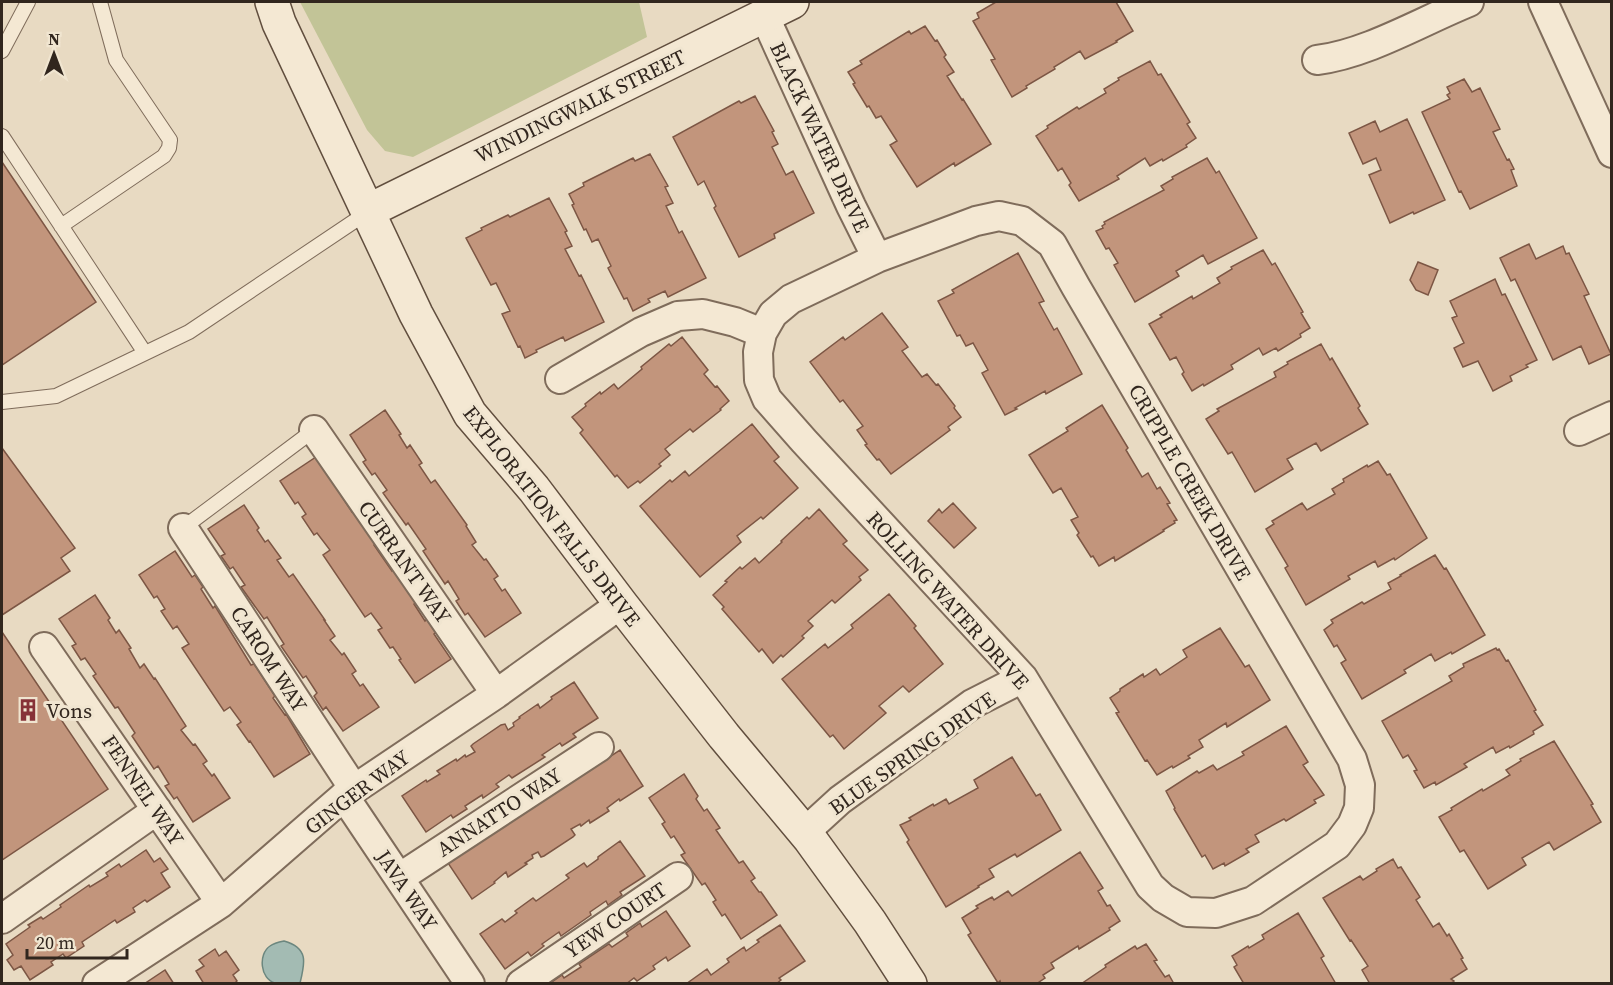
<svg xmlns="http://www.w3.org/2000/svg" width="1613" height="985" font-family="'Source Serif 4',serif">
<rect width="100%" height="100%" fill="#e8dac2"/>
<!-- green -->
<path fill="#c2c497" d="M300,2H639L647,37L413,157L385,151L367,130Z"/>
<!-- water -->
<path fill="#a3bbb3" stroke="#6c877f" stroke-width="1.5" d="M284,941C309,948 305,963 300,983C292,984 282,985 275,983C260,979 258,954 270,946C274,943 279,942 284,941Z"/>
<!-- building -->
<path fill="#c2957c" stroke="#7c5644" stroke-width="1.5" d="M996,2H1116L1133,31L1116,41L1117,42L1085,59L1080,51L1054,67L1055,69L1026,86L1027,88L1012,97L991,60L995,59L973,21L979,18L977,13Z
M925,26L935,41L937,40L946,55L944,57L954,72L947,76L962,100L963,99L991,144L955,166L954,163L917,187L890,145L897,141L881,116L876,118L869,106L867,107L853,84L855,83L848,72L862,64L860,61L909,31L911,34Z
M1150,61L1158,75L1161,74L1190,122L1187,124L1196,138L1186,145L1187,147L1163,161L1162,159L1150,166L1145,158L1117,176L1119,179L1079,201L1069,185L1071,183L1062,168L1058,171L1036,136L1048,128L1047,126L1077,107L1079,109L1106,93L1104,89L1119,80L1118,78Z
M1464,79L1472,92L1480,88L1500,129L1493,132L1507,160L1509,159L1514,169L1511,170L1517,186L1470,209L1461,191L1459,192L1422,112L1450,99L1447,95L1450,93L1447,87Z
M755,96L774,131L772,132L778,144L772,147L786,175L793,171L814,213L774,234L775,238L739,257L714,208L716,206L704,181L698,185L673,137L739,101L741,103Z
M1407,119L1445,200L1414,214L1413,212L1390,223L1369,175L1381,170L1376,158L1363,164L1349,133L1375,121L1380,132Z
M650,154L668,186L665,187L673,203L666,206L679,233L682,231L706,278L668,297L665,291L648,299L650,302L633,311L627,298L624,299L608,268L611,266L598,239L592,242L586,229L584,230L572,205L574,204L569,194L584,186L583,183L633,158L635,161Z
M1207,158L1216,173L1219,171L1257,238L1208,264L1203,255L1176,271L1179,276L1135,302L1114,265L1118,263L1109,248L1106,249L1096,231L1103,228L1102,226L1105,224L1104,222L1164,190L1161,186L1173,179L1172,177Z
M2,162L96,302L2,365Z
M549,198L567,231L565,232L572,246L565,249L579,276L581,275L604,322L565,341L563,337L536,350L537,352L525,358L520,346L518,347L502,314L510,311L496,283L491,285L466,238L482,230L481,228L508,215L510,217Z
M1529,244L1536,259L1563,246L1566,254L1569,253L1589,294L1584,296L1611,354L1589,364L1581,346L1553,360L1515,279L1511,281L1500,258Z
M1263,250L1272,265L1275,263L1303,312L1301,313L1310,328L1300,334L1301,337L1278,351L1276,348L1263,355L1259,348L1231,365L1233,369L1204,386L1203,384L1192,391L1182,374L1184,372L1176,357L1170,360L1149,324L1162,317L1160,315L1192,296L1193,299L1220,283L1217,278L1232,269L1231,267Z
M1018,253L1044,301L1039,303L1054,330L1057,328L1082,374L1046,394L1045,391L1015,408L1017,409L1005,415L982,373L988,370L973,343L966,346L960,335L957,336L938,301L954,293L952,290Z
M1418,262L1438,270L1428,295L1416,290L1410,280Z
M1495,279L1502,295L1505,294L1537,360L1526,365L1528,367L1510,376L1512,381L1493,391L1478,361L1463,367L1454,348L1464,343L1452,318L1457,316L1450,301Z
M882,313L908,347L902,351L922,377L927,374L936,385L938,384L955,406L954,408L961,417L948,427L950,430L891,474L879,459L877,460L865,445L867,444L857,430L863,426L843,400L840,402L810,362L843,337L845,340Z
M682,337L708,370L704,374L715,387L717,386L729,401L720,409L721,410L693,432L690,429L665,449L670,455L659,464L661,466L640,483L638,481L628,488L617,475L615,477L580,433L583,430L572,417L586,406L585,404L600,392L601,394L614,384L618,389L642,369L641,367L669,344L671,346Z
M1321,344L1330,360L1332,358L1360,406L1358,408L1368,424L1321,451L1316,443L1287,459L1293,469L1255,492L1232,452L1228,454L1206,419L1219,411L1217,409L1276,377L1274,372L1288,364L1287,362Z
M1102,405L1128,448L1126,450L1142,477L1148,473L1157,489L1160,487L1170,503L1167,504L1177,520L1174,521L1175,523L1163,530L1164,531L1115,561L1114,557L1099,566L1093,556L1091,557L1077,535L1079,533L1071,520L1078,517L1061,488L1053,493L1029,455L1068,431L1066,428Z
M385,410L401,434L399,435L407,448L410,445L422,463L419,465L431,483L435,480L467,525L466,526L476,542L472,545L484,560L486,559L498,576L494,579L502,591L505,589L521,613L485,637L468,613L465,615L456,601L459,599L448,581L445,584L423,551L426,549L408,523L406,525L383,493L387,490L375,473L372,475L363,462L366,460L350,435Z
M752,424L779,457L774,461L798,488L763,519L761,517L737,536L741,542L700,577L640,506L670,480L672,482L685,471L689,476Z
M2,448L75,548L61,558L70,571L2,615Z
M316,457L344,492L341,495L352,512L356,510L377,542L374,545L392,571L394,569L416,602L414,604L425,621L427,619L436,633L434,634L451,659L415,683L399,660L401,659L393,647L390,648L378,630L382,628L371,613L365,617L323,555L330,550L317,533L314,535L302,517L306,514L298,502L295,504L280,481Z
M1378,461L1387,475L1390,474L1427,538L1395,560L1394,558L1378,567L1375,561L1348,576L1350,579L1306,605L1285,568L1288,566L1266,529L1274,524L1272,521L1302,503L1307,510L1335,494L1332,489L1344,482L1343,479L1367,465L1368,467Z
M953,503L976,528L954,548L928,521L939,509L942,513Z
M244,505L259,528L257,530L265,542L268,540L281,558L277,560L289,577L293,574L325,620H324L335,636L330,640L342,655L344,653L356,671L352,674L360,686L363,684L379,707L343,731L326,707L323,710L314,696L317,693L306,676L303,678L281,646L284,644L267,617L264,619L241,587L245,585L233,567L230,569L221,556L225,554L208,529Z
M819,509L847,541L843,544L868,570L859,577L861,580L835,603L832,600L808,621L813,626L802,636L804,638L783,657L781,655L773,663L762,649L759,652L722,609L724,607L713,595L727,582L725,581L740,567L742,569L755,558L759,563L782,542L781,541L807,517L809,519Z
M175,551L192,577L195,575L203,587L201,589L213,608L215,606L251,665L254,664L275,696L273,698L285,715L286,714L310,754L274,777L250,741L249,742L237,725L241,722L230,707L224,711L182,648L189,644L177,626L173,629L161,611L165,609L157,596L154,598L139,575Z
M1435,555L1444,569L1446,568L1485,635L1452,654L1451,652L1435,661L1431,654L1404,670L1406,673L1362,699L1341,663L1346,660L1337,645L1334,647L1324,630L1333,623L1331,620L1362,602L1364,604L1391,589L1388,583L1401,576L1400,575Z
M889,594L916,626L914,628L943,664L909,692L903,686L879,706L886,713L844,749L833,735L830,737L782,679L825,644L828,648L853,628L851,625Z
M95,595L110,618L108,620L116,633L119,630L131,648L129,649L140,668L144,664L154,679L155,678L186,726L181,730L193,745L195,744L207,761L203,764L212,776L214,774L230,798L193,822L177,797L174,799L165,786L169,784L158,766L154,769L132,736L135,733L118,707L115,708L93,676L96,674L85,658L81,660L72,646L76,644L59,619Z
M1220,628L1245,667L1249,665L1270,700L1227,727L1226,723L1199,740L1203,747L1188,756L1190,758L1173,768L1172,766L1157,775L1147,760L1145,761L1116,713L1119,712L1110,698L1120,691V689L1143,674L1144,677L1156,669L1160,675L1187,657L1183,650Z
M2,632L108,789L2,860Z
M1496,648L1497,650L1499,649L1506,661L1508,660L1536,710L1534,711L1543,725L1533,731L1534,734L1510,748L1509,746L1496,753L1493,747L1464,764L1467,767L1436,785L1435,782L1424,788L1414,771L1417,770L1408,755L1403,758L1382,721L1452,681L1449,676L1464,667L1463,664Z
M574,682L598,718L573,734L576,737L562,746L560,743L542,755L545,757L512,778L509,775L496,784L499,787L483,798L482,795L465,806L467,809L453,818L451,815L426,832L402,796L426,780L427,782L440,774L437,771L456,759L457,761L465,755L466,757L475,752L471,746L473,744L501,725L505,724L508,730L514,726L513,723L520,718L519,717L538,704L540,708L552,699L551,697Z
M1286,726L1308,762L1303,765L1324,795L1314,800L1316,803L1286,821L1284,819L1255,835L1259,842L1246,849L1249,852L1225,866L1224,863L1213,869L1205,855L1202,857L1174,809L1175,808L1166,791L1197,771L1199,773L1213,765L1217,770L1244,755L1242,752Z
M1554,741L1593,804L1591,805L1601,822L1554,850L1549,842L1522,858L1526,865L1488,889L1464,850L1460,852L1439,817L1452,810L1451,808L1482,789L1483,791L1510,775L1506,770L1521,761L1520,759Z
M620,750L643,786L620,801L619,799L607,808L609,811L590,823L589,820L581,826L580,824L571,829L575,835L573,837L544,856L541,857L538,852L532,855L533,858L525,863L527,864L508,877L506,872L494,882L495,883L472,899L448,863L484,835L486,838Z
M1012,757L1036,796L1040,794L1061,830L1017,857L1015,854L989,869L994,877L978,886L979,887L946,907L907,842L909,840L900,825L911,820L909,818L933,804L934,806L946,799L949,804L978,788L974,780Z
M684,774L698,796L696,799L704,811L707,809L720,828L716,830L739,863L743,861L755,878L751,881L759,892H761L777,915L741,939L725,914L722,916L713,902L716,900L705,883L702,885L681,855L685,853L674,836L671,838L662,824L665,822L649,798Z
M620,841L645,876L620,892L622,895L608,905L606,901L590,912L591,915L561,936L559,932L542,944L544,946L531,956L528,952L505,969L480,934L502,919L505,922L517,913L515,911L533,898L536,901L569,878L566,875L584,863L587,867L598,859V857Z
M146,850L154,862L160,858L168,869L161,873L170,887L147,902L145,900L133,908L135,912L117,923L115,920L82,942L84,946L66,958L63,954L51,962L53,965L30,980L21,966L14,970L7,960L13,955L6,944L30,927L28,925L41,917L43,919L61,907L60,905L89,885L90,887L108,876L106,873L119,864L121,867Z
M1080,852L1103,888L1098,891L1107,906L1110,905L1120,921L1109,928L1110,930L1079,949L1078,946L1051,963L1054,968L1043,975L1045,978L1036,984H1001L1000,981L998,983L968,935L971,933L962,918L978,908L976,906L992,897L994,900L1008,891L1012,896Z
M1393,859L1398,868L1401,867L1420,897L1416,900L1433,927L1439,923L1447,936L1449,934L1463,958L1461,959L1467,969L1451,979L1454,981L1450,984H1370L1362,970L1368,966L1351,940L1350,941L1323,898L1360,876L1363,880L1377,871L1376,869Z
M666,911L690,946L668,961L666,957L653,966L655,969L637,981L634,978L626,984H549L562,975L564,978L581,967L579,964L609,944L612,947L628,936L626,933L640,923L642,927Z
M1298,913L1324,956L1321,958L1336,984H1244L1234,967L1237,965L1232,956L1248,946L1249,948L1264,939L1262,935Z
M780,925L805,961L779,978L781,980L776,984H686L707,969L711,975L729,962L727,959L744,947L746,951L759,942L757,940Z
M1146,944L1157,960L1154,961L1165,977L1169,975L1174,984H1081L1106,967L1105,965L1135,946L1137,949Z
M215,949L219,956L226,951L239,970L233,975L237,981L234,984H204L196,971L204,966L199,960Z
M165,970L174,984H144Z"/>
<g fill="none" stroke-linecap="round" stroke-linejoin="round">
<!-- lane casing -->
<g stroke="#7f6c5b" stroke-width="16">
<path id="lane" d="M2,51L28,2
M2,136L145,353
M61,226L164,156L169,148L170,140L116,60L100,2
M2,402L56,396L189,332L368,212
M183,528L314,430"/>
</g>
<!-- street casing -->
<g stroke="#7f6c5b" stroke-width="32">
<path id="street" d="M1543,2L1612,153
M764,15L851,206L877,258
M1317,60C1367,54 1422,21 1469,2
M999,216L1022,221L1052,244L1076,287L1352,759L1360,785L1359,808L1352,825L1337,845L1253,901L1216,913L1187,912L1163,898L1150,886L1023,678L804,441L767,399L759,380L758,352L762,333L773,314L791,299L877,258L976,221Z
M560,379L641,332L678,316L703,314L735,322L762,333
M314,430L496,694
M1579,431L1612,416
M183,528L354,789
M44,647L221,903
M344,796L470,984
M805,832L840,800L972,704L1023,678
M399,878L599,747
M2,919L157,810
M97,984L221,903L344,796L496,694L621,604
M521,984L678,877"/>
</g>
<!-- secondary casing -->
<g stroke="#614e3e" stroke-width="36">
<path id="secondary" d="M272,2L279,23L416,314L470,414L534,489L621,604L724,736L810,839L870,922L910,984
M368,211L792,2"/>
</g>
<!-- lane -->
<use href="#lane" stroke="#f4e8d3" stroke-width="14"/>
<!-- street -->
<use href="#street" stroke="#f4e8d3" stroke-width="28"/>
<!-- secondary -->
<use href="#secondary" stroke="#f4e8d3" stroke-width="33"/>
</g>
<!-- icons -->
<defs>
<g id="building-bare" transform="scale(1.8)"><path d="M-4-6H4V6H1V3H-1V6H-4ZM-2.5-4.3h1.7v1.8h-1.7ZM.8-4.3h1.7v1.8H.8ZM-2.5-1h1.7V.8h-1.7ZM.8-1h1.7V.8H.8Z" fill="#873238" stroke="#f0e5d0" stroke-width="2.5" paint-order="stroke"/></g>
</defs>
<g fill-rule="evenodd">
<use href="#building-bare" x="28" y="710"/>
</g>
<g text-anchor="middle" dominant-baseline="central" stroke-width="6" stroke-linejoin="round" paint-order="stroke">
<!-- street labels -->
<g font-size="21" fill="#31261e" stroke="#f0e5d0">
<text transform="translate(580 106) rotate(-26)">WINDINGWALK STREET</text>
<text transform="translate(820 137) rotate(65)">BLACK WATER DRIVE</text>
<text transform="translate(1190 482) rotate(60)">CRIPPLE CREEK DRIVE</text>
<text transform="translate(552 516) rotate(52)">EXPLORATION FALLS DRIVE</text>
<text transform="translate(405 562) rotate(55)">CURRANT WAY</text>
<text transform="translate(948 600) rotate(48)">ROLLING WATER DRIVE</text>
<text transform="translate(269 659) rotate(57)">CAROM WAY</text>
<text transform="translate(912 753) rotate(-35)">BLUE SPRING DRIVE</text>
<text transform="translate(143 790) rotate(56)">FENNEL WAY</text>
<text transform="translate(357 792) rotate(-37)">GINGER WAY</text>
<text transform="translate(499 812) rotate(-33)">ANNATTO WAY</text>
<text transform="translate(407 890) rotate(56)">JAVA WAY</text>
<text transform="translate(615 920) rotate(-34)">YEW COURT</text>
</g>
<!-- poi labels -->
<g font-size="21" fill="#31261e" stroke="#f0e5d0" text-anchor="start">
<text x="46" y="710">Vons</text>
</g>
</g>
<!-- border -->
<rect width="1613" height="985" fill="none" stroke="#31261e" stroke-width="6"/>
<!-- north arrow -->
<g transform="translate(54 54)" stroke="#f0e5d0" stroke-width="4.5" paint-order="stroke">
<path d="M0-4.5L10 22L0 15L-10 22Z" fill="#31261e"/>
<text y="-9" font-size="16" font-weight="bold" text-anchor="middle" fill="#31261e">N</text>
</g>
<!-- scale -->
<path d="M27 949v9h100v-9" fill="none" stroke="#31261e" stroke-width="3"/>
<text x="36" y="949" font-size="18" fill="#31261e" stroke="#f0e5d0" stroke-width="4.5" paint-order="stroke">20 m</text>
</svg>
